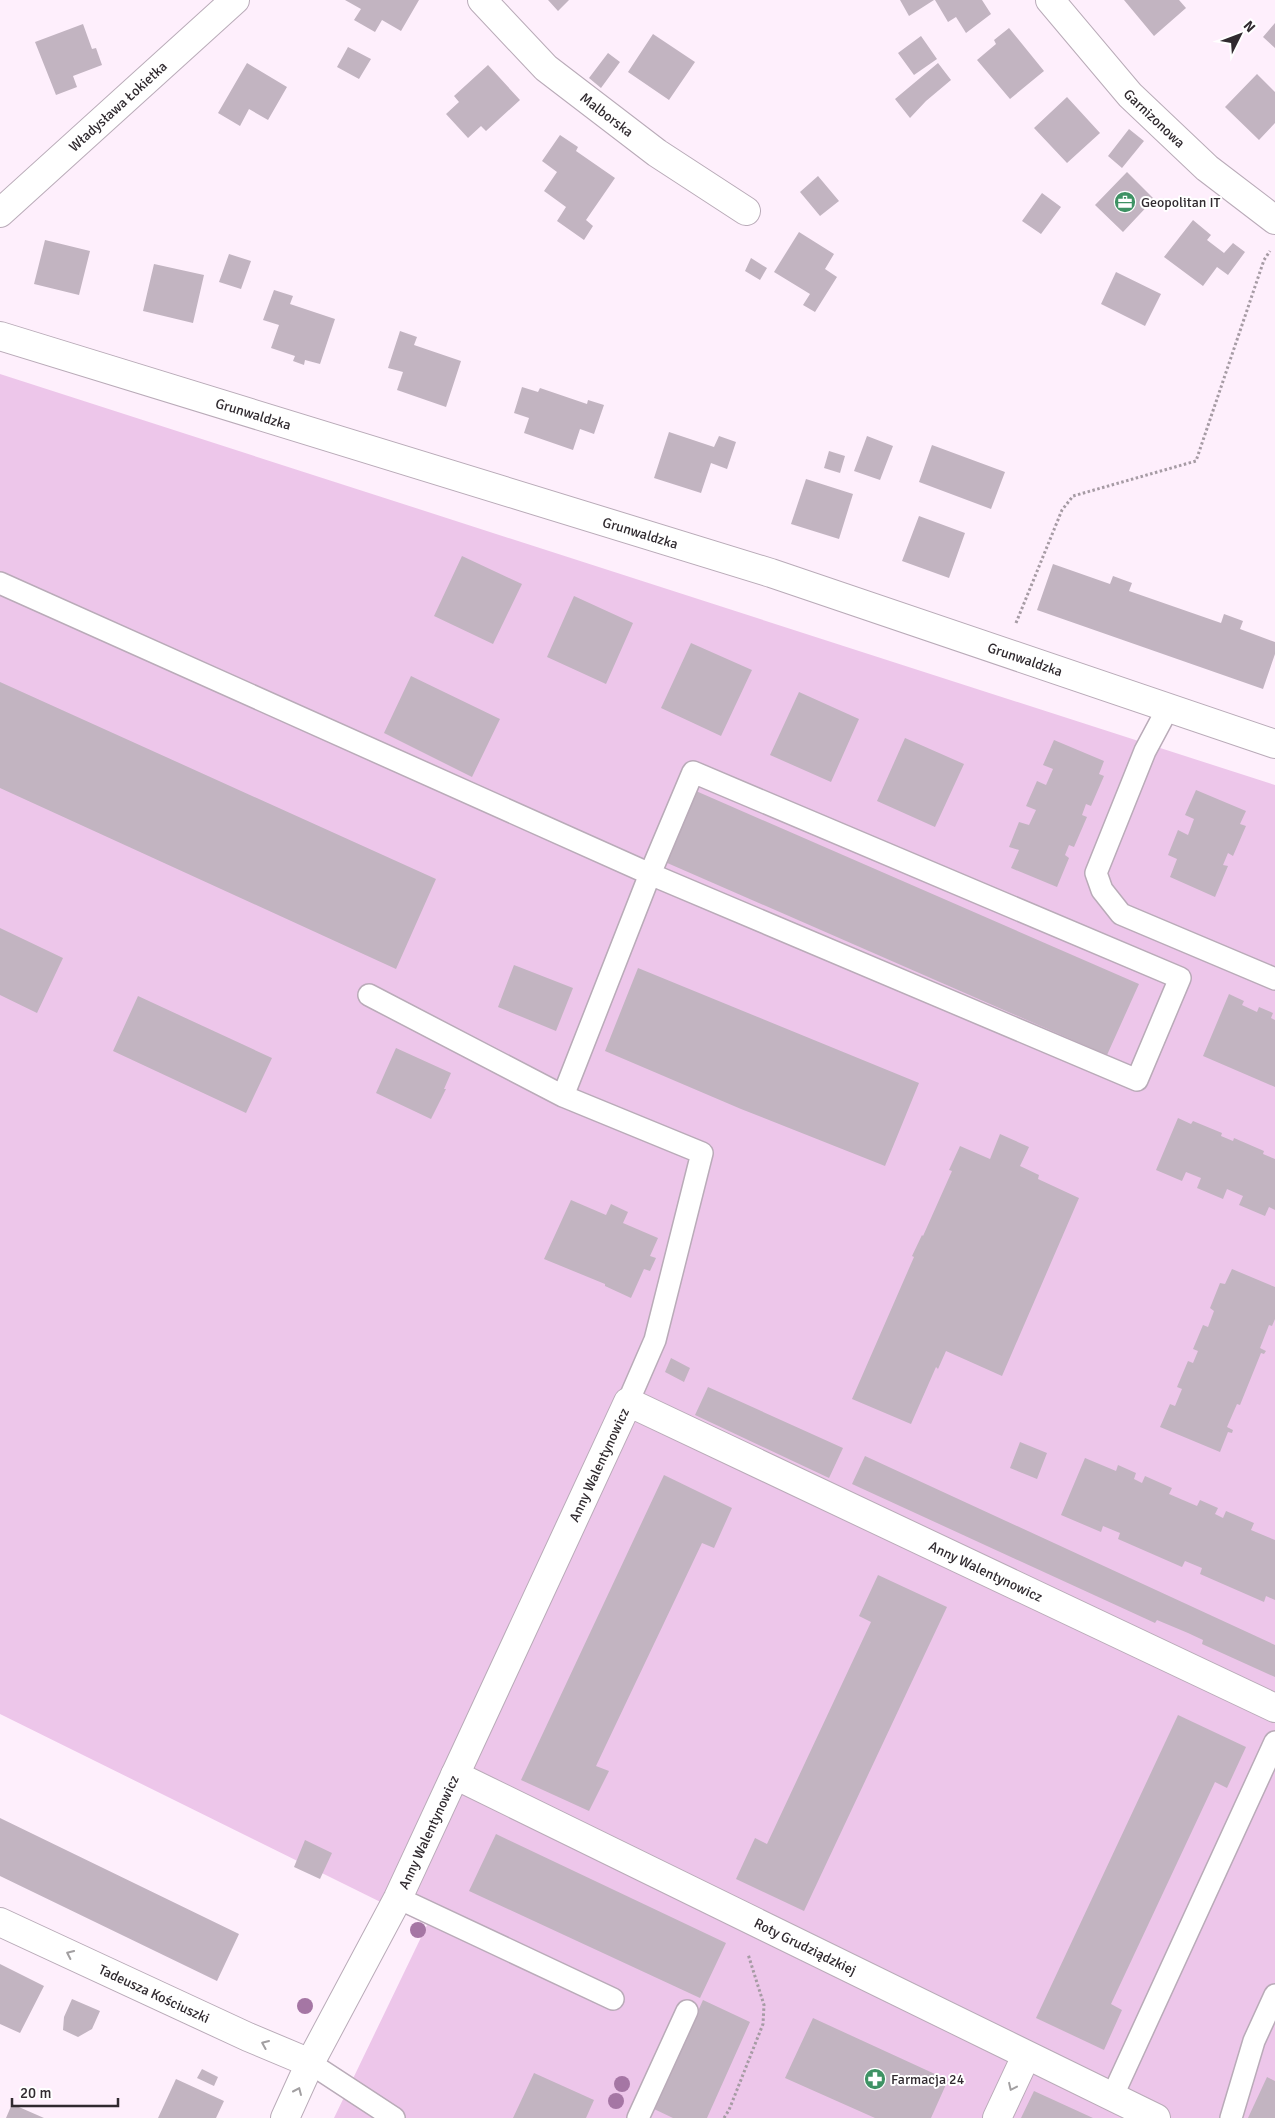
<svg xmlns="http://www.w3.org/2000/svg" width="1275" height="2118" font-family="Signika,sans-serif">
<rect width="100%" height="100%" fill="#feeffc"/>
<!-- green -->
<path fill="#edc6ea" d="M0,374L1275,785V2118H334L427,1925L0,1714Z"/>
<!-- building -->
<path fill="#c2b4c1" d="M345,0H419L401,31L382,20L375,32L354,20L361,9Z
M548,0H569L558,11Z
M900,0H934L909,16Z
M935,0H982L991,14L966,33L956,17L948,22Z
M1124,0H1179L1186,8L1154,36Z
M1275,23V48L1263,37Z
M83,24L92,49L96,48L102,65L73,76L77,87L56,95L35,42Z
M1009,28L1044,71L1010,99L977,60L996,44L994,40Z
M653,34L695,62L669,100L628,72Z
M921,36L937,59L914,75L898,53Z
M348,47L371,59L359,79L337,67Z
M608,53L620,62L601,88L589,78Z
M247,63L287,87L268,120L249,109L240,126L218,113Z
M938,63L951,80L926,101L910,118L895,99Z
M488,65L520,100L486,131L481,126L468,138L446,114L459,102L454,96Z
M1257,74L1275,92V123L1259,140L1225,107Z
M1067,97L1100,133L1067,163L1034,128Z
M1129,129L1144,141L1122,168L1108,156Z
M560,135L578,147L576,151L615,178L586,220L593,226L584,240L557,221L566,207L544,191L557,172L542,161Z
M1127,172L1154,199L1123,232L1095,205Z
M818,176L839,201L820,216L800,192Z
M1042,193L1061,207L1041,234L1022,221Z
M1193,220L1211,235L1207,240L1224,253L1233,243L1245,252L1228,275L1217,267L1203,286L1164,257Z
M799,232L834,254L825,269L837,277L815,312L803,305L810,294L774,272Z
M45,240L90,251L79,295L34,284Z
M229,254L251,261L241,289L219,282Z
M751,258L767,268L760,280L745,271Z
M154,264L204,275L193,323L143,311Z
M1116,272L1161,294L1145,326L1101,304Z
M274,290L293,296L290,304L335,319L320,364L305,360L304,365L293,361L295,356L271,348L279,325L263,320Z
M400,331L417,337L414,345L461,361L446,407L397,390L403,372L388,368Z
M522,387L538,392L540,388L587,404L588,400L604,405L594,434L580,429L573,450L524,433L529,418L514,413Z
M669,432L714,447L719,436L736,442L727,469L711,463L701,493L654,478Z
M867,436L893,446L880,480L854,471Z
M932,445L1005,472L991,509L919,482Z
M829,451L845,456L840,473L824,468Z
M806,479L853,494L839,539L791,524Z
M919,516L965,533L949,578L902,561Z
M462,556L522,584L493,644L434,616Z
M1053,564L1110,584L1113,576L1132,583L1129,591L1221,623L1224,614L1243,621L1240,629L1275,642V654L1263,689L1037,610Z
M574,596L633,623L606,684L547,657Z
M691,643L752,670L721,736L661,708Z
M411,676L500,719L472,777L384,733Z
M0,682L436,879L396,969L0,788Z
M799,692L859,719L831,782L770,755Z
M905,738L964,764L935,827L877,801Z
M1054,740L1104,761L1099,774L1104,776L1091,806L1086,804L1082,815L1087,817L1074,847L1069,845L1065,855L1069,858L1057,887L1011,868L1019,850L1009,847L1019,822L1029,825L1036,810L1026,806L1037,781L1046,785L1053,769L1043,765Z
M1196,790L1246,811L1240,824L1246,826L1233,856L1228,853L1223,865L1228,866L1215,897L1170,877L1177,859L1168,855L1178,830L1188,835L1194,819L1185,815Z
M696,791L1139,984L1107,1055L665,862Z
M0,928L63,958L37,1013L0,995Z
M514,965L573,988L556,1031L498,1007Z
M638,968L919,1083L885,1166L741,1109L605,1051Z
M1229,994L1244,1001L1242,1005L1257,1012L1259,1007L1273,1013L1271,1018L1275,1020V1087L1203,1056Z
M138,996L272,1058L246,1113L113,1051Z
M396,1048L451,1073L444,1089H446L431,1119L376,1093Z
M1178,1118L1191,1124L1193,1121L1222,1133L1221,1136L1233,1141L1234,1138L1264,1151L1263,1154L1275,1159V1210L1269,1207L1265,1216L1239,1205L1243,1196L1227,1189L1223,1199L1197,1188L1201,1178L1186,1172L1182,1181L1156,1170Z
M1000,1134L1029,1147L1020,1166L1039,1175L1038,1179L1079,1198L1002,1376L946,1351L938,1369L936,1367L911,1424L852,1399L914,1257L912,1256L922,1235L923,1236L952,1171L949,1170L960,1146L990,1159Z
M571,1200L606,1215L611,1204L628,1212L623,1223L658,1238L650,1256L656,1258L650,1271L644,1269L631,1298L605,1286V1284L544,1259Z
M1232,1269L1275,1287V1319L1272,1326L1269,1325L1260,1348L1266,1351L1264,1354L1261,1353L1240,1405L1237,1404L1227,1427L1233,1430L1232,1433L1228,1432L1220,1452L1160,1427L1170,1404L1175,1406L1182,1389L1177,1387L1188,1361L1193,1363L1198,1351L1193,1349L1203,1325L1208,1327L1214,1311L1210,1308L1220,1283L1225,1284Z
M671,1358L690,1368L684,1382L665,1372Z
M708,1387L843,1448L829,1478L695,1415Z
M1020,1442L1047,1453L1037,1479L1010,1468Z
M865,1456L1275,1645V1677L1202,1644L1203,1640L1188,1633L1157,1620L1155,1623L852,1484Z
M1085,1458L1116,1471L1118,1465L1136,1473L1134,1479L1142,1483L1145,1476L1172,1488L1169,1494L1197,1506L1200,1500L1218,1508L1215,1514L1223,1518L1226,1511L1254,1523L1251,1530L1275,1540V1600L1266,1596L1264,1602L1200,1574L1202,1568L1185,1561L1182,1567L1118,1539L1120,1533L1103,1526L1101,1532L1061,1515Z
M664,1475L732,1508L714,1548L702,1543L596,1766L609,1771L589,1811L521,1780Z
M878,1575L947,1607L804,1911L736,1879L755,1838L767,1844L871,1622L859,1616Z
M1178,1715L1246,1747L1227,1788L1215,1782L1111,2004L1122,2010L1104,2050L1036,2018Z
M0,1818L239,1934L217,1981L0,1876Z
M496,1834L726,1943L700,1998L469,1891Z
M305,1840L332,1853L320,1879L294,1867Z
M0,1964L44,1986L20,2033L0,2024Z
M72,1999L100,2011L92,2029L78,2037L63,2030L64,2017Z
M703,2000L750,2022L707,2118H673L654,2109Z
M813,2018L948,2080L931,2118H875L785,2078Z
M202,2069L218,2077L214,2086L197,2078Z
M534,2073L594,2100L586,2118H513Z
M1267,2077L1275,2081V2118H1248Z
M176,2079L224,2101L216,2118H158Z
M1034,2091L1093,2118H1021Z
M12,2104L44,2118H6Z"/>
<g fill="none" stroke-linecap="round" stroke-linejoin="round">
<!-- service casing -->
<g stroke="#b9abb8" stroke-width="24">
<path id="service" d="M0,583L650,874L563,1096
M1168,708L1145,751L1096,873L1102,890L1121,914L1275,979
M693,772L1180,978L1137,1080L650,874Z
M369,995L563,1096L702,1153L655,1340L628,1402
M398,1898L613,1999
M310,2063L394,2118
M1112,2097L1275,1742
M638,2118L687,2011
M1231,2118L1254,2041L1275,1995"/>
</g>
<!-- minor casing -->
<g stroke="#b9abb8" stroke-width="30">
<g id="minor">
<path id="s1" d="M482,0L546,68L657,153L746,211"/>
<path id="s2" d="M1050,0L1130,95L1207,168L1275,220"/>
<path id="s3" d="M0,213L235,0"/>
<path id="s4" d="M0,336L771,573L1275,744"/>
<path id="s5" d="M455,1775L1156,2118"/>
<path id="s6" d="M0,1922L248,2037L310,2063"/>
<path id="s7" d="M285,2118L310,2063L398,1898L628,1402L1275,1708"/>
<path d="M997,2118L1026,2056"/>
</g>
</g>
<!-- path -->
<path stroke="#a69ba4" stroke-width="3" stroke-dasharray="2.5 2.5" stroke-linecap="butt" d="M1016,623L1062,510L1073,496L1196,461L1264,260L1270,251
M724,2118L729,2110L763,2024L764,2005L748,1954"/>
<!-- service -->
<use href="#service" stroke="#fff" stroke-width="21"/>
<!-- minor -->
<use href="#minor" stroke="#fff" stroke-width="28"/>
</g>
<!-- trees -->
<g fill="#a576a4">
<circle cx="418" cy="1930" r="8"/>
<circle cx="305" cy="2006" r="8"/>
<circle cx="622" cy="2084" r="8"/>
<circle cx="616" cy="2101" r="8"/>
</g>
<!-- one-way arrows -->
<defs><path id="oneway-chevron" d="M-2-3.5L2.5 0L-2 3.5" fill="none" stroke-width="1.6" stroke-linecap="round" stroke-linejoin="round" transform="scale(1.25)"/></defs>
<g stroke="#a29fa1">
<use href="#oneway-chevron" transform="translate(70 1954) rotate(-155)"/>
<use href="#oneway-chevron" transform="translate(265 2044) rotate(-157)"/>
<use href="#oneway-chevron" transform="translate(1012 2087) rotate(115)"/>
<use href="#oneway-chevron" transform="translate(298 2091) rotate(-66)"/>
</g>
<!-- icons -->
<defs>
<g id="office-disc" transform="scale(1.125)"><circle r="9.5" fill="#3e9264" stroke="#fff"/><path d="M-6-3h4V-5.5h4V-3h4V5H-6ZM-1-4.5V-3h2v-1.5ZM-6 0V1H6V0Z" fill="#fff"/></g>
<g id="pharmacy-disc" transform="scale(1.125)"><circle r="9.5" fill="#3e9264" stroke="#fff"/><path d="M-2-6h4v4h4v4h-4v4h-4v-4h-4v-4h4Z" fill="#fff"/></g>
</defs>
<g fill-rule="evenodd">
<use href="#office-disc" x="1125" y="202"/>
<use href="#pharmacy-disc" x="875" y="2079"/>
</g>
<g text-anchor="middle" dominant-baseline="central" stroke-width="4" stroke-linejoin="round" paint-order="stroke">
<!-- street labels -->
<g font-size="14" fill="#302a2f" stroke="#fff">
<text stroke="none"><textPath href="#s3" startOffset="159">Władysława Łokietka</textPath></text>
<text stroke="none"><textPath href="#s1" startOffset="170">Malborska</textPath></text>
<text stroke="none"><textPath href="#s2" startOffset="158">Garnizonowa</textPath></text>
<text stroke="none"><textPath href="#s4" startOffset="265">Grunwaldzka</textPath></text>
<text stroke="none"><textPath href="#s4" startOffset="670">Grunwaldzka</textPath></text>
<text stroke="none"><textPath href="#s4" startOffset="1075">Grunwaldzka</textPath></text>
<text stroke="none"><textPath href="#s7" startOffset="725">Anny Walentynowicz</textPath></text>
<text stroke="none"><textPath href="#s7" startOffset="1190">Anny Walentynowicz</textPath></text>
<text stroke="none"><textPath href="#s7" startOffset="320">Anny Walentynowicz</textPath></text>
<text stroke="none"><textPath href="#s5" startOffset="390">Roty Grudziądzkiej</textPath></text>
<text stroke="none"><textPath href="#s6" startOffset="170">Tadeusza Kościuszki</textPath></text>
</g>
<!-- poi labels -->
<g font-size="14" fill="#302a2f" stroke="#fff" text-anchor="start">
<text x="1141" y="202">Geopolitan IT</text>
<text x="891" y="2079">Farmacja 24</text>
</g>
</g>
<!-- north arrow -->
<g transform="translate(1240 35) rotate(48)" stroke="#ffffff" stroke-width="4" paint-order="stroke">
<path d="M0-4L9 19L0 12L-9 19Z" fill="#302a2f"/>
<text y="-8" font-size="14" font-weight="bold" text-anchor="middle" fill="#302a2f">N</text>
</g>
<!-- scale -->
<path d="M12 2098v8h106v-8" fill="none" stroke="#302a2f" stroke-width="2.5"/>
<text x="20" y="2098" font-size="15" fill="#302a2f" stroke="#ffffff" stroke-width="4" paint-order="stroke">20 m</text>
</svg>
